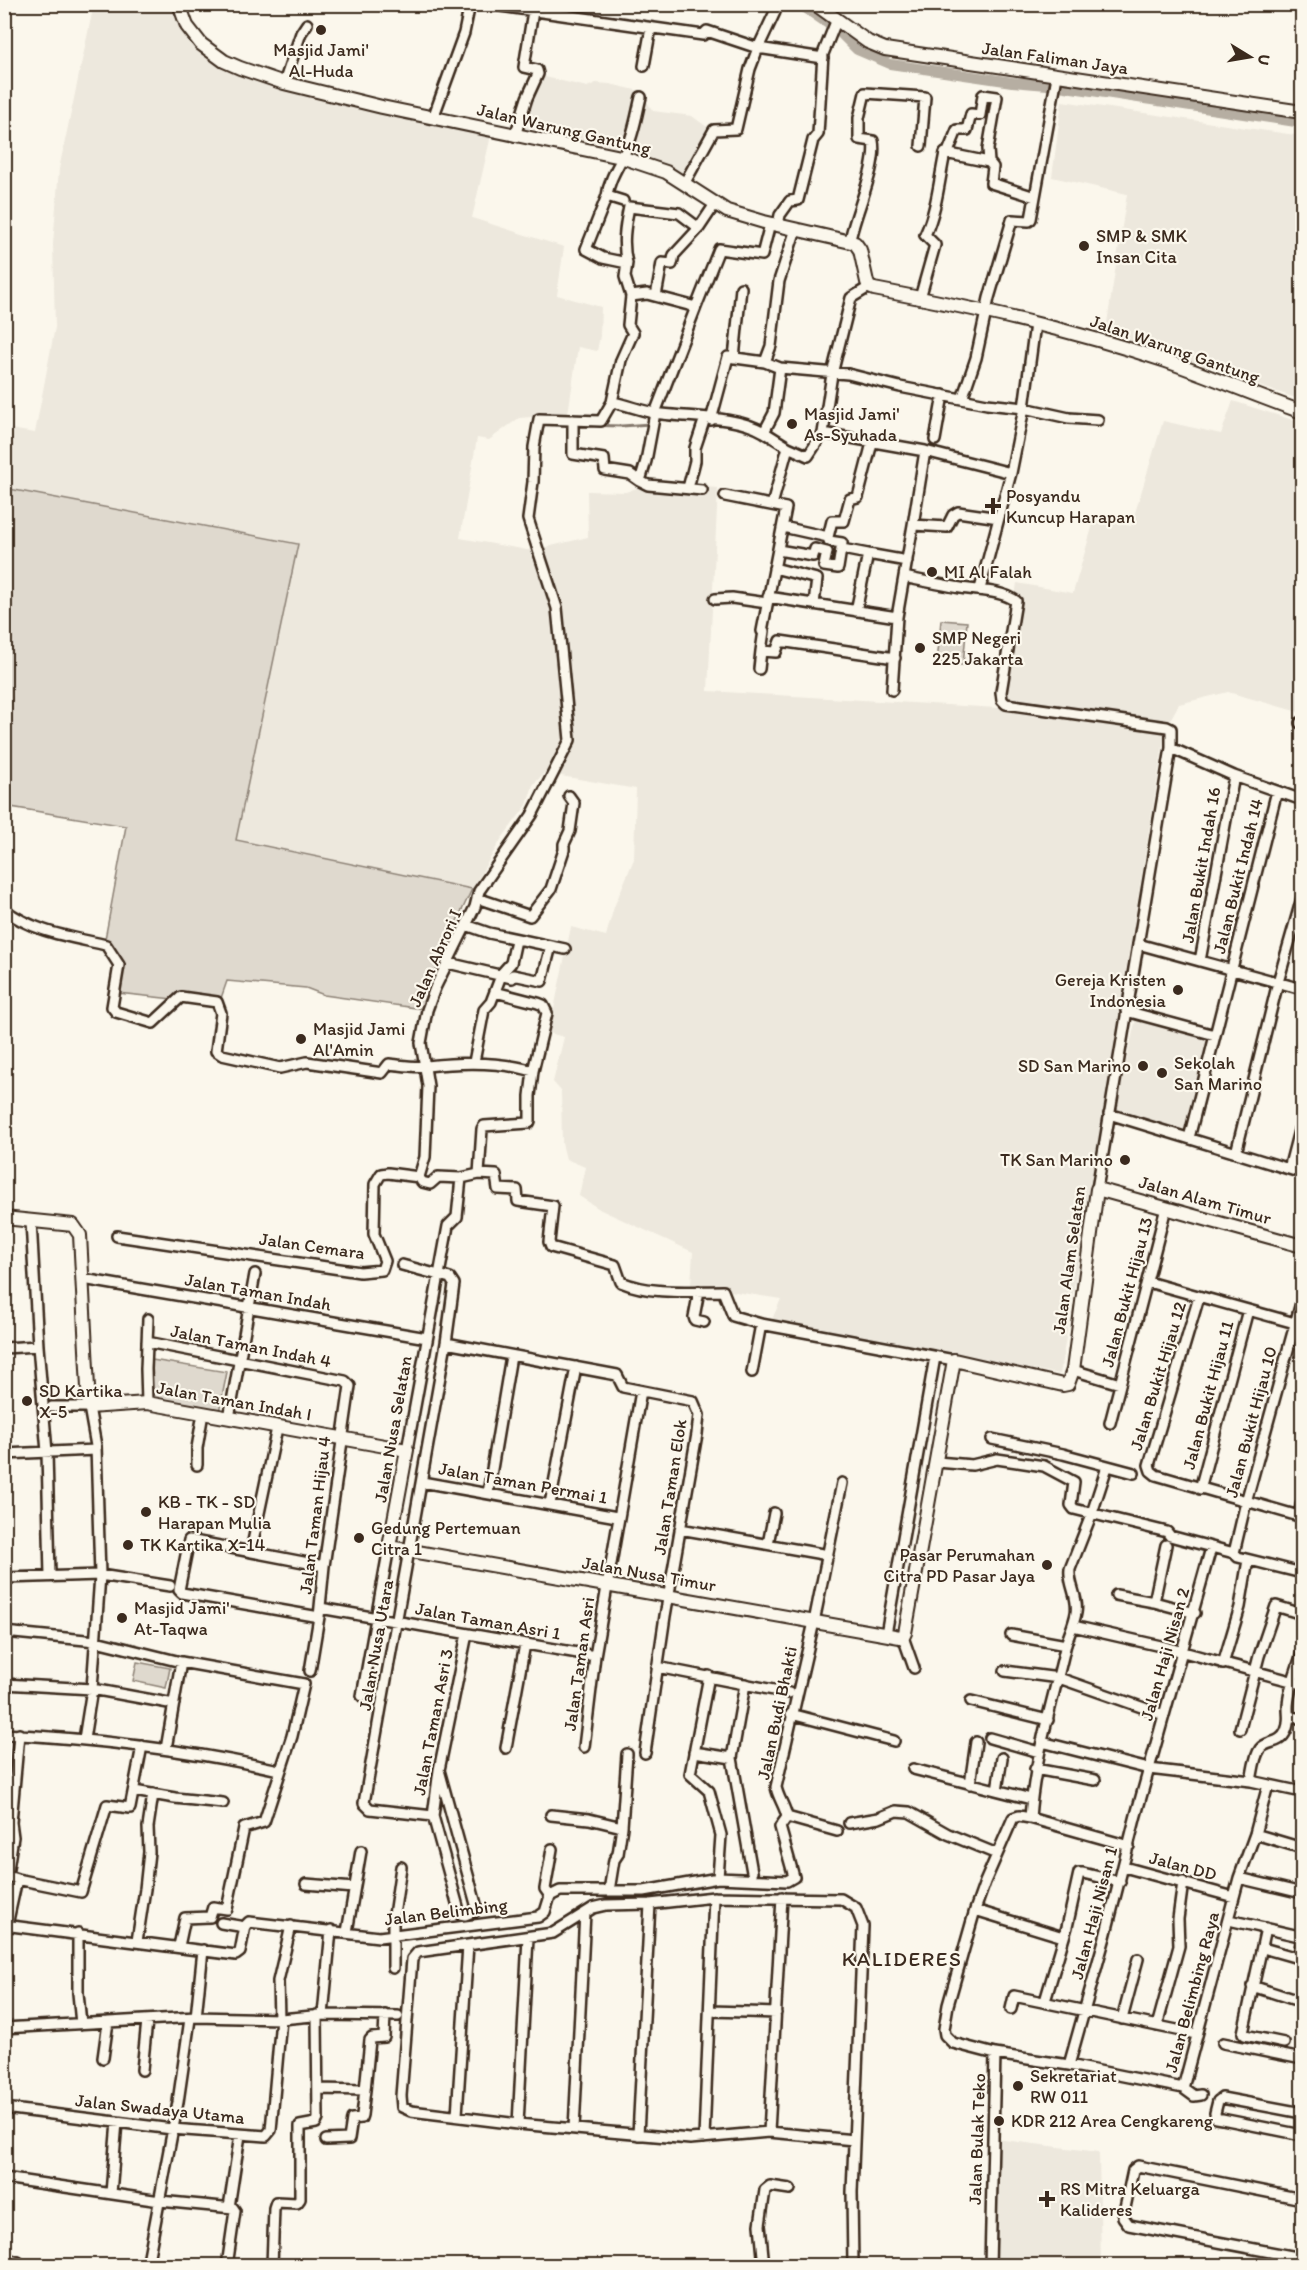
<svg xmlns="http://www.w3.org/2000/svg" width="1307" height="2270" font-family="Itim,sans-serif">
<rect width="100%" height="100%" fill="#fbf7ec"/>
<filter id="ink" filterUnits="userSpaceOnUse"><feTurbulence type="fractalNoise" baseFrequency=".0167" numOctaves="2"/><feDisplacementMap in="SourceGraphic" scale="12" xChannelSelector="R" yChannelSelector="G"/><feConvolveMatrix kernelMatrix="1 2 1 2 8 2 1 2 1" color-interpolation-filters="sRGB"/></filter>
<g filter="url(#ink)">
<!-- built -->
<path fill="#ede8dd" d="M94,4L176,5L185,31L230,66L492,131L472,218L564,247L557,295L601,307L600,336L597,351L578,347L568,414L519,418L489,440L477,438L460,538L527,550L539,549L588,537L587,491L626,492L649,483L718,488L708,691L998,708L1017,583L1073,593L1095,517L1131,526L1163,421L1221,434L1233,401L1302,423V713L1228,692L1179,704L1166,727L1060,1374L770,1324L781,1299L691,1285L693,1252L601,1210L579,1196L585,1167L566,1159L562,1143L561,1091L553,1082L564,1037L549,1033L571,927L606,936L614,907L634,859L636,789L544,773L533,785L527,805L502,838L472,889L236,840L298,544L5,488L4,428L35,433L55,327L53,244L59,169Z
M541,76L587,87L596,83L610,84L640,91L653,111L692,116L707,127L700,147L683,173L629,151L578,138L524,130Z
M1062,101L1302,136V400L1105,336L1127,194L1052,177Z
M1137,1014L1209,1034L1184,1131L1115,1111Z
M996,2139L1099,2152L1101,2265L994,2266Z"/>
<!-- green -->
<path fill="#dfd9ce" stroke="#8d8276" stroke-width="1.5" d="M4,488L298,544L236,840L472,889L446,944L422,1009L324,995L306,988L227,981L219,1004L118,993L122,963L105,939L126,826L5,806Z
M941,620L967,622L963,665L937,663Z
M152,1360L227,1372L219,1412L153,1399Z
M137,1662L170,1668L166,1688L133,1681Z"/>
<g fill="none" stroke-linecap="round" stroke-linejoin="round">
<!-- stream -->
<path stroke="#85796d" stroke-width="3" d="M661,412L672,382
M540,424L622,426L650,424"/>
<!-- canal -->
<path stroke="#b6aea2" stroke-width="10" d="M799,4L838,31L857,50L890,64L1012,82L1059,86L1302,123"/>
<!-- minor casing -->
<g stroke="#3b2a1e" stroke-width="14">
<path id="minor" d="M486,4L703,35L707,31L758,48L775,12L776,4
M644,66L651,28
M284,83L301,33L307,24
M433,118L464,33L470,4
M515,136L527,98L538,74L537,70L524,67L533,11
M948,152L957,130H967L971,114L980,115L983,95L997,97L988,149L989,162
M684,184L714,130L736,129L750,69L758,48L823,58
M607,196L623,201
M778,225L780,215L790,201L798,200L813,140L818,134L823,54L837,19
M850,240C855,213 878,166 873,141L859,139V118L865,93L925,97L921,146
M627,263C622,244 625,226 629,207L679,213L699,228
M631,296L647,294L696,307L719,249L762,255L770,224
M656,296L662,263L672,264L674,255L699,228L715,204
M920,298L935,245L925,235C937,209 939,181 945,153L989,162L993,167L991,183L1035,197
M696,307L655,413L646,461L640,481L648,485L702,490
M734,358L741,288
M765,362L771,346L779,281L796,229
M962,399L976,358L989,298L1012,220L1029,221L1031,219L1057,76
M612,402C629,405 646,413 662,414C694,418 736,416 764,432L774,413L780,368
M573,420V454L604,459L605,470L630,474L640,481
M711,420L728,357L765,362L780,368L848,374L900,387L987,404L1024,408L1069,418L1098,420
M764,432L788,447
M823,433L925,451L1011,473
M935,440L943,395
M688,488L695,461V448L705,418
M725,496L786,508L762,631H764L761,651L776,652L780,641L895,658
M772,505L788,447L808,456L823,433L832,374L851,298L869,287
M913,525L925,451
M828,537L832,521H844L850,499L858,497L872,443
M842,549L868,554L856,611
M778,550L813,556L815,549L827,552L824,566L838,568L842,543L829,541L828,537L783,527
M868,554L907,561
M774,568L817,579L814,604
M904,577C923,581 942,585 961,588C979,591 1000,590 1016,601L1001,692L1002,700L1006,704L1167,727L1171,729V748L1097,1189
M980,589L1011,473L1024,408L1035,324
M768,597L897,617
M715,599L732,598L767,603
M759,669L761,651
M892,690L897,617L913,525L947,527L953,515L958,512L999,518
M1300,723L1302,724
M1171,748L1234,776L1302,800
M477,898L530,916L551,889L564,850V844L570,831L574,803L569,796
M4,909C32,932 72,937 106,945L119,965L112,1007L116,1012L153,1023L181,997L217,1002L221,1013L216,1051L222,1055L280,1068L307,1062L382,1073L389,1064C401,1065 415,1068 427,1066C461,1062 500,1061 533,1071
M466,925L489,933L565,949
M1138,944L1302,989
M1200,961L1234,776
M448,963L512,978L513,975L542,981L551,946
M1126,1011L1215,1035
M474,1062L484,1010L491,1002L502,973L511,963L516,940
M1109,1114L1302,1173
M1189,1138L1277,791
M1236,1153L1278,982L1302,898
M1289,1169L1302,1119
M479,1174L496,1175L498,1189L517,1190L518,1201L553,1206L549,1242L551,1247L615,1265L621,1282C652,1295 690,1291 723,1291L733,1316L761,1324L954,1360
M419,1177L422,1182L430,1184L438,1177L461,1178
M31,1221L38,1346
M117,1236L360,1272L382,1270L385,1261L374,1234L375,1184L381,1174L388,1173L419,1177L425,1157L428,1086L421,1043L427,1010L435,988L475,907L479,891L532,815L570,740L557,608L528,519L533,482L534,447L539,419L601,421L612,402L621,360L633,333L628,325L631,296L625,277L627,263L603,258L586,249L607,196C609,178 620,164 627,148C634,133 637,113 641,97
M402,1265L450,1278L454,1284L446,1343L364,1803L370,1809L433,1816
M83,1279L427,1338
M1148,1282L1302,1325
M699,1291L694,1317L695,1320L704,1322
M1199,1297L1149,1465L1151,1471L1156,1475L1302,1517
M147,1342L345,1381L350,1386L324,1566L319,1617L310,1671
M446,1343L617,1375L623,1387L693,1401L699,1415L697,1434L665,1616L645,1753
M4,1348L38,1346L47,1452L50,1576
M1073,1370L1120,1384
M752,1372L761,1324
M147,1403L146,1369L148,1319
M52,1407H89L96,1446L100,1575L92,1689L84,1739
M229,1418L255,1274
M1110,1423L1166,1208
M992,1439L1063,1454L1134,1473
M407,1450L448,1226L457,1217L461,1178L479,1174L482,1129L484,1126L529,1123L530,1121V1096L533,1071L547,1013L543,1005L538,1003L495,992
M4,1454L96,1450
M937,1462L972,1465L997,1459L1044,1466L1074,1482L1071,1505L1074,1509L1167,1532L1170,1536L1234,1553L1238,1557L1302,1573
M197,1465V1448L203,1413
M1107,1467L1092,1513L1070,1569C1068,1584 1079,1597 1076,1613C1074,1625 1068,1636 1065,1648C1052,1704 1034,1760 1030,1818L1019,1816L1013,1818L985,1882L975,1910L948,2005L944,2029L945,2035L953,2043L995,2054L1069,2065L1183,2088L1239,1878L1255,1834L1268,1785
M422,1482L617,1517
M1200,1489L1248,1310
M488,1493L511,1356
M550,1504L576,1367
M1299,1516L1302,1502
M680,1529L828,1555
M768,1544L774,1513
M1166,1545L1154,1602L1195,1613
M251,1551L277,1428
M1234,1553L1246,1502L1302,1299
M4,1578L100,1575L170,1586
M1116,1595L1154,1602
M320,1608L595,1656
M319,1617L182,1593L179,1590L189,1540L324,1566
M1073,1626L1165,1647L1302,1684
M4,1632L96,1641L181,1662L304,1684L292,1736L264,1822L244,1828L227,1909L213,1907L210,1917L185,1918L179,1946
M886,1634L935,1357
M1011,1635L1066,1645
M903,1637L914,1668
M1223,1664L1240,1607L1248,1560
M657,1667L789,1693
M1005,1671L1059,1678L1164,1715
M709,1676L690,1774L709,1791L721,1835L718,1878
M4,1684L92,1689L174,1704
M745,1684L732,1758L752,1872
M362,1696L389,1547
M971,1701L1048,1720
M791,1714L894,1741
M1290,1716L1302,1719
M1240,1729L1259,1656L1276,1606L1302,1614
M4,1734C97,1739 189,1750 279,1770
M990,1738L1039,1752
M1042,1742L1149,1769L1251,1781L1302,1792
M584,1747L595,1656L641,1391
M506,1748L525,1644
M166,1749L181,1662
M694,1752L732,1758
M913,1769L1031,1799
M1035,1769L1095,1780
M439,1770L476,1904L475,1911L465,1915L460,1914L433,1816L439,1770L467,1634
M1251,1781C1253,1772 1254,1757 1260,1749C1267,1740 1280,1745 1286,1731C1290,1722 1288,1717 1288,1708C1288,1690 1297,1670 1302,1653
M970,1784L976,1742
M997,1790L1002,1758
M134,1791L175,1798L223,1803
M551,1815L589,1819L622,1827
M787,1817L837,1831
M1030,1818L1129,1846
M849,1823L879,1818L896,1811L909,1812L948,1834L997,1854
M1255,1834L1302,1848
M1124,1867L1234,1897
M4,1875L17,1879L81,1892L107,1805L130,1808L142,1746
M7,1875L13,1837L11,1822L19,1734
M1239,1878L1302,1893
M306,1884L354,1888
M609,1891L614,1860L618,1854L622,1827L627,1754
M550,1896L545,1889L552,1849
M975,1910L1063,1937
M1229,1920L1299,1936L1302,1939L1298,1958L1263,1948
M221,1923L245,1927
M4,1925L236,1955L240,1952L245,1926L249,1922L379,1937L538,1917L545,1912L550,1896L560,1891H644L718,1878L787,1881L794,1877L780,1827L787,1817C785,1806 778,1798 776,1787L814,1622L842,1483
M7,1925L17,1879
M1266,1928L1243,2033L1245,2035L1284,2043
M347,1932L361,1851
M78,1933V1993L81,2024
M137,1941L145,1889L149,1852L148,1827L153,1794
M393,1968V1922L401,1867
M1252,1986L1302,2002
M1045,2001L1067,1927L1079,1873H1083L1120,1882
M1011,2009L1014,1996L1196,2034
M711,2011L776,2013
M323,2015L331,1930
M196,2017L203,1950
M279,2019L278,1981L291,1926
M1122,2019L1138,1959
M1157,2026L1179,1946L1178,1919L1183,1882
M4,2028L196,2017L281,2019L323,2015L398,2016
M1223,2043L1302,2059
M103,2058L108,2022
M1069,2065L1105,1937L1136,1815L1211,1548
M142,2070L147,2021
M1183,2088L1194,2096L1201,2095
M318,2089L365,2090L370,2040L372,2038L384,2037L385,2015
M4,2108L172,2129L266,2136L271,2130L281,2019
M1302,2113L1222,2098L1218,2101L1215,2113L1216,2118L1222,2119L1302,2135
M457,2115L468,1945
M518,2124L528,1938
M574,2129L585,1913
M769,2132L782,1897
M638,2135L650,1904
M704,2138L714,1897
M326,2140L349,2139L352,2119L361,2118L362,2115L365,2090
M4,2178L160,2201L233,2208L235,2211L227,2266
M111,2193L117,2122
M1302,2199L1138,2166L1133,2170L1123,2217L1129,2225L1302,2258
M229,2207L240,2135
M4,2258L18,2262L22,2266
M147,2266L178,2102L190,2019
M272,2266L274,2208L276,2202L297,2203L300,2199V2126L316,2123L318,2119L317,2015
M764,2266L760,2225L765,2190L770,2186L790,2189
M853,2266L852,2192L863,1926L856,1908L841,1899L714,1897L650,1904L606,1905L593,1908L553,1933L418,1952L412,1959L401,2096L402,2107L411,2111L518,2124L690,2139L769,2132L854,2140
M990,2266L995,2054"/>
</g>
<!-- tertiary casing -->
<g stroke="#3b2a1e" stroke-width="16">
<path id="tertiary" d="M179,4L187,26L201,44L224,61L240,68L284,83L382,107L621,157L666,172L727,211L764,222L855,243L860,250L867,282L869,287L874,289C973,308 1071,329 1166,361C1212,377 1257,396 1302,412
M815,4L868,42L885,49L1302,112
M4,1218L73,1225L80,1235L89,1407L147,1403L407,1450L389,1547L900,1637H903L905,1633L954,1360L1063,1385L1068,1384L1073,1370L1097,1189L1302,1246"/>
</g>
<!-- minor -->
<use href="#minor" stroke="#fbf7ec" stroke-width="9"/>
<!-- tertiary -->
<use href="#tertiary" stroke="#fbf7ec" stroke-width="12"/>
</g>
</g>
<!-- markers -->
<g fill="#3b2a1e" stroke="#fbf7ec" stroke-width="2">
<circle cx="321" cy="30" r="6"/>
<circle cx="1084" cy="246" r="6"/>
<circle cx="792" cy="424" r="6"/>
<path d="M990 497h6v6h6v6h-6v6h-6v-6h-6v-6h6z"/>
<circle cx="932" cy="572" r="6"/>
<circle cx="920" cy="648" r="6"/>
<circle cx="1178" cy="990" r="6"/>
<circle cx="301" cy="1039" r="6"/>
<circle cx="1143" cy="1066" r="6"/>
<circle cx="1162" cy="1073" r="6"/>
<circle cx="1125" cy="1160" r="6"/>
<circle cx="27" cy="1401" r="6"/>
<circle cx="146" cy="1512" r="6"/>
<circle cx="359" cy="1538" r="6"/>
<circle cx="128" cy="1545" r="6"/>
<circle cx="1047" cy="1565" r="6"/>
<circle cx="122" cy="1618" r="6"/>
<circle cx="1018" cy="2086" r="6"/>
<circle cx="999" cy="2121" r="6"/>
<path d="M1044 2190h6v6h6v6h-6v6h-6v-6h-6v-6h6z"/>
</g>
<g text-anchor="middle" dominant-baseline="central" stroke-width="4.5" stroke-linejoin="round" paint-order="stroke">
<!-- poi labels -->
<g font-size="18" fill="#3b2a1e" stroke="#fbf7ec" text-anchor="start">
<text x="321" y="50" text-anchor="middle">Masjid Jami'<tspan x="321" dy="21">Al-Huda</tspan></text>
<text x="1096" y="236">SMP &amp; SMK<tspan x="1096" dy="21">Insan Cita</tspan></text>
<text x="804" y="414">Masjid Jami'<tspan x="804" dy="21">As-Syuhada</tspan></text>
<text x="1006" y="496">Posyandu<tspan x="1006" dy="21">Kuncup Harapan</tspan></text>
<text x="944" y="572">MI Al Falah</text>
<text x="932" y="638">SMP Negeri<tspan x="932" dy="21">225 Jakarta</tspan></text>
<text x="1166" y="980" text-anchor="end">Gereja Kristen<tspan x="1166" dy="21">Indonesia</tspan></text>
<text x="313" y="1029">Masjid Jami<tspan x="313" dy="21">Al'Amin</tspan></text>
<text x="1174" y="1063">Sekolah<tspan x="1174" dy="21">San Marino</tspan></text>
<text x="1131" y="1066" text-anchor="end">SD San Marino</text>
<text x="1113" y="1160" text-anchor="end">TK San Marino</text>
<text x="39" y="1391">SD Kartika<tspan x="39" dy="21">X-5</tspan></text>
<text x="158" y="1502">KB - TK - SD<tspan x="158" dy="21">Harapan Mulia</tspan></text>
<text x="371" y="1528">Gedung Pertemuan<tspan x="371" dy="21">Citra 1</tspan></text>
<text x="140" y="1545">TK Kartika X-14</text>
<text x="1035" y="1555" text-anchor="end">Pasar Perumahan<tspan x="1035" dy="21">Citra PD Pasar Jaya</tspan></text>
<text x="134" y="1608">Masjid Jami'<tspan x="134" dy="21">At-Taqwa</tspan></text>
<text x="1030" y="2076">Sekretariat<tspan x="1030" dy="21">RW 011</tspan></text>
<text x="1011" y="2121">KDR 212 Area Cengkareng</text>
<text x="1060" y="2189">RS Mitra Keluarga<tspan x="1060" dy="21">Kalideres</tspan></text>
</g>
<!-- street labels -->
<g font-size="18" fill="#3b2a1e" stroke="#fbf7ec">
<text transform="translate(1055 58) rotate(8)">Jalan Faliman Jaya</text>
<text transform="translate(564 129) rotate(13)">Jalan Warung Gantung</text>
<text transform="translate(1175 349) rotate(19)">Jalan Warung Gantung</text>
<text transform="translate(1201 865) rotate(-80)">Jalan Bukit Indah 16</text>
<text transform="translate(1238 876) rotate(-76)">Jalan Bukit Indah 14</text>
<text transform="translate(435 958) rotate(-66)">Jalan Abrori I</text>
<text transform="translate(1205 1200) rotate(16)">Jalan Alam Timur</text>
<text transform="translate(312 1246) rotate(8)">Jalan Cemara</text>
<text transform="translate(1069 1260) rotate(-82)">Jalan Alam Selatan</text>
<text transform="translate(258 1292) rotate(10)">Jalan Taman Indah</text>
<text transform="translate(1127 1292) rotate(-75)">Jalan Bukit Hijau 13</text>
<text transform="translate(251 1346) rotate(11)">Jalan Taman Indah 4</text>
<text transform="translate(1158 1376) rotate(-73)">Jalan Bukit Hijau 12</text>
<text transform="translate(1208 1395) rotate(-75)">Jalan Bukit Hijau 11</text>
<text transform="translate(234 1401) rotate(10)">Jalan Taman Indah I</text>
<text transform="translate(1251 1422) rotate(-75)">Jalan Bukit Hijau 10</text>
<text transform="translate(393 1429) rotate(-80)">Jalan Nusa Selatan</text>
<text transform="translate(523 1483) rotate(10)">Jalan Taman Permai 1</text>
<text transform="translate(670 1487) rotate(-81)">Jalan Taman Elok</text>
<text transform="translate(315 1515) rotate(-83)">Jalan Taman Hijau 4</text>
<text transform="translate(649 1574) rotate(10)">Jalan Nusa Timur</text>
<text transform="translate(488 1621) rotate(10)">Jalan Taman Asri 1</text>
<text transform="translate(376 1645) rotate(-80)">Jalan Nusa Utara</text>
<text transform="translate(1165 1654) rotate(-74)">Jalan Haji Nisan 2</text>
<text transform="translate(579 1664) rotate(-82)">Jalan Taman Asri</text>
<text transform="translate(777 1713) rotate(-78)">Jalan Budi Bhakti</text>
<text transform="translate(433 1722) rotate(-79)">Jalan Taman Asri 3</text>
<text transform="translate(1183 1866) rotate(15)">Jalan DD</text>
<text transform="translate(446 1912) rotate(-7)">Jalan Belimbing</text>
<text transform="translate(1094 1913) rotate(-75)">Jalan Haji Nisan 1</text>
<text transform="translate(1192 1992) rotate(-75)">Jalan Belimbing Raya</text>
<text transform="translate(160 2109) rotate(6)">Jalan Swadaya Utama</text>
<text transform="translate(977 2139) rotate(-88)">Jalan Bulak Teko</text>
</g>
<!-- quarter labels -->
<g font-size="21" letter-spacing="1.5" fill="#3b2a1e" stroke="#fbf7ec">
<text x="902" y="1958">KALIDERES</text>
</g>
</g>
<!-- margin -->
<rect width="1307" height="2270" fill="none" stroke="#fbf7ec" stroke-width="24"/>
<rect x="12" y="12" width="1283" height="2246" fill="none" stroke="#3b2a1e" stroke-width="2" filter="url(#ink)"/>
<!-- north arrow -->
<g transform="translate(1250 57) rotate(101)" stroke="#fbf7ec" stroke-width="4.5" paint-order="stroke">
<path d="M0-4.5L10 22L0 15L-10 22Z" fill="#3b2a1e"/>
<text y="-9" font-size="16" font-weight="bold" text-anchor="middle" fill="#3b2a1e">U</text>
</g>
</svg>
